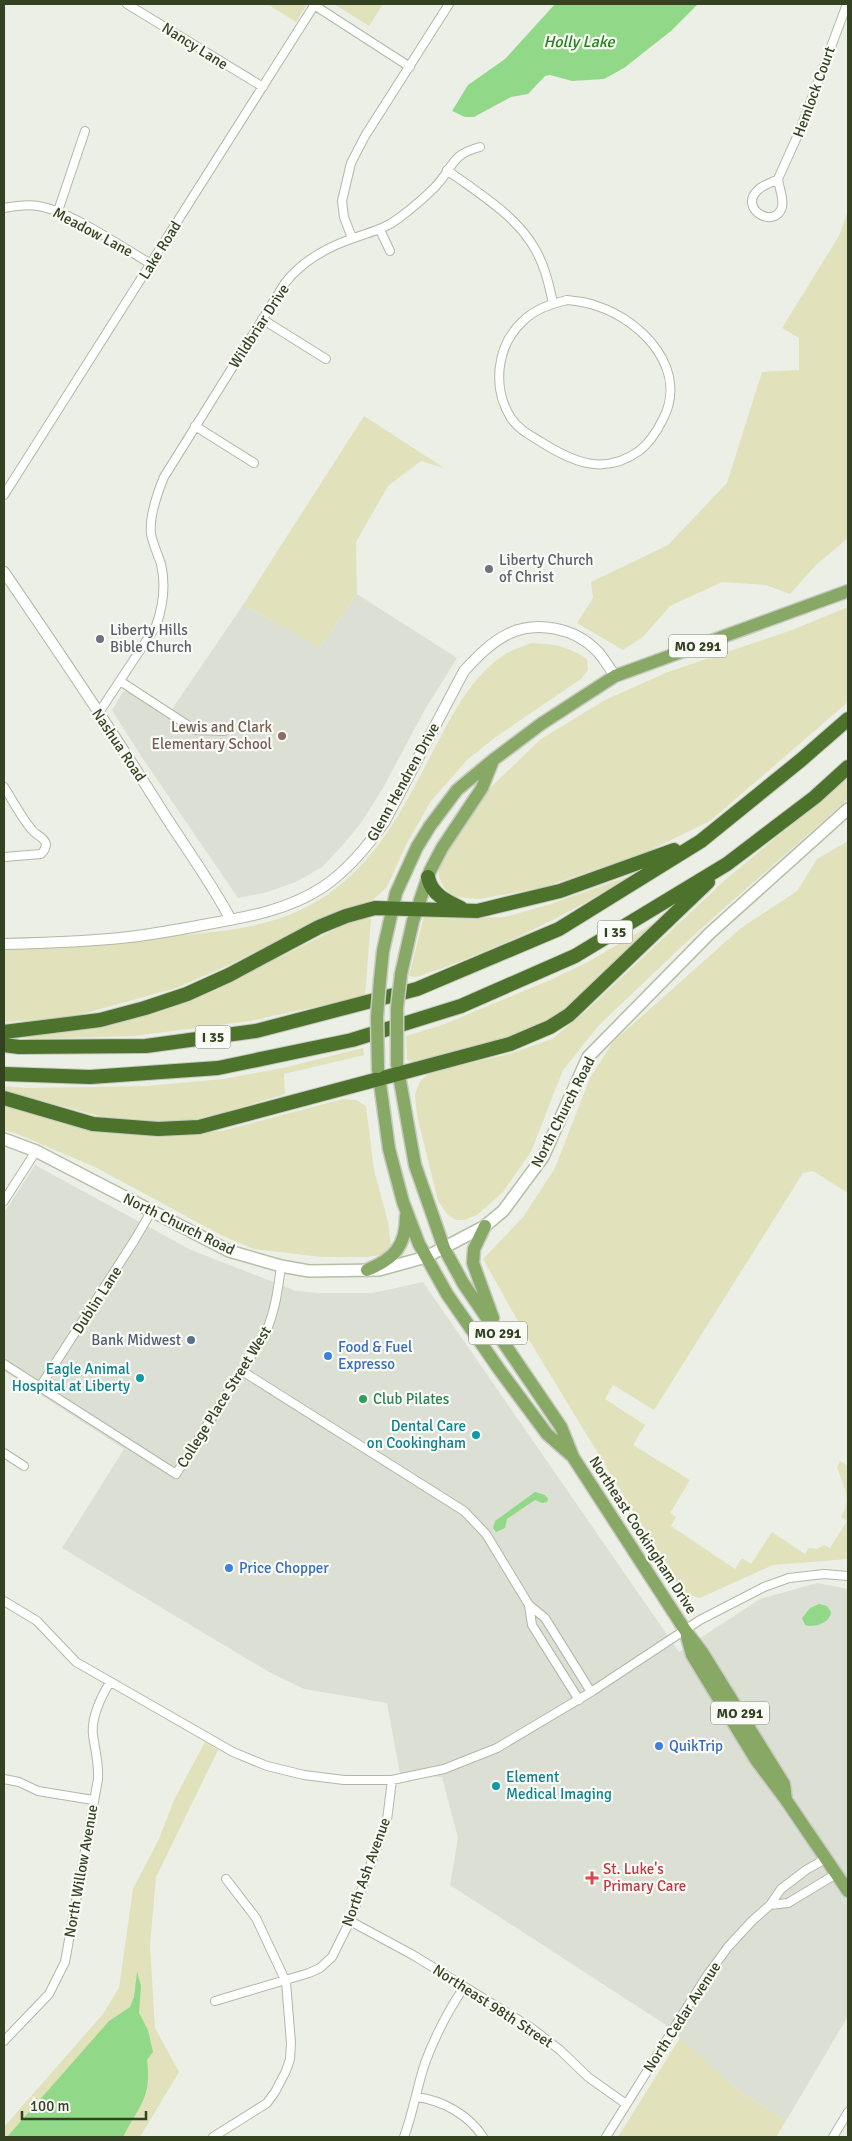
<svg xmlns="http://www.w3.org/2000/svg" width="852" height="2141" font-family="Signika,sans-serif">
<rect width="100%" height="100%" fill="#ecefe5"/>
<!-- built -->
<path fill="#dcdfd3" d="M357,594L457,658L424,711L383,788L361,823L342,846L322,867L296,882L264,893L238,898L141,756L112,710L123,692L129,690L168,715L243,605L320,647Z
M35,1165L191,1250L296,1291L320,1293H373L423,1282L679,1652L760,1599L817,1583L848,1589V2016L786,2121L738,2090L663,2023L450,1885L458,1838L442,1777L400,1774L387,1703L304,1689L269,1672L62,1548L124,1449L4,1371V1213Z"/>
<!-- green -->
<path fill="#e1e1bc" d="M267,4H307L296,22Z
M334,4H383L369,26Z
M848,211V538L816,565L790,594L766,585L722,582L670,606L643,637L623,650L577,623L593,598L591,582L668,545L727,483L762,372L799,370V338L782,328L839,236Z
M364,416L444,468L421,461L388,486L356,542L357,594L320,647L243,605Z
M848,607V702L710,821L644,853L544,887L480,899L455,897L445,889L439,877V867L451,843L490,788L541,739L605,700L668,672L792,630Z
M531,643C555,644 567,646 587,659L588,670L581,679L497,736L468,759L431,801L406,845L387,887L373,900L315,921L229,965L176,988L68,1018L4,1022V947C49,944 94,941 140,938C201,933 266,933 319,900C380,863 408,798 440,738C457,706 475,673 507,653C514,649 524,646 531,643Z
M848,778V799L695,934L600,1024L563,1070L531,1152L503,1192L477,1215L464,1220H456L448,1215L438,1201L417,1115L415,1095L420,1081L431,1072L509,1054L552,1039L586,1011L725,880Z
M848,841V1193L813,1171L803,1173L654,1410L613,1385L605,1399L645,1425L633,1445L690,1480L670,1513L676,1517L671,1526L735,1569L742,1558L751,1564L772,1532L805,1554L809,1548L817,1549L824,1545L830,1548L847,1521L841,1517C852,1497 844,1488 837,1467L840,1461L848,1466V1559L773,1565L700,1598L683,1593L523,1330L483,1259L523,1217L555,1168L590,1078L613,1042L741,928L797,891L817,859Z
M632,875C565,917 492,952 416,977L409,976L424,916L451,918L505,917L551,904Z
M371,918L365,996L250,1021L134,1036L31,1039L18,1036L151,1012L215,990L352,921Z
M654,923L577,1002L555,1018L512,1036L466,1051L412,1062L407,1060L406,1036L442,1025L548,981L588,962Z
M363,1048L364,1055L284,1074L285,1094L215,1115L187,1121L127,1123L4,1091V1086L27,1088L147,1086L223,1079L283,1068Z
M343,1099L356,1100L366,1106L374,1170L388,1222L391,1247L381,1255L366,1257H321L254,1249L223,1236L95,1167L15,1133L4,1130V1103L163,1135L222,1131Z
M205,1742L218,1750L156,1877L150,1946L155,2028L179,2072L140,2137H4V2127L103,2014L119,1988L133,1889L159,1839L174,1800Z
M680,2038L738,2090L786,2121L776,2137H618Z"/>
<!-- water -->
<path fill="#92d889" d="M555,4H698L671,31L624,68L604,79L572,81L550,75L545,76L528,94L511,97L474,117H465L452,111L468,85L505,59Z
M535,1492L545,1495L548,1499L547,1502L542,1503L535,1500L507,1519L505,1528L496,1532L493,1528L495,1521Z
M819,1604L827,1606L831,1612C830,1623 815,1628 805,1625L802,1618L810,1608Z
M137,1972L141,1986L139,2013L148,2030L153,2052L147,2060C152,2098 139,2106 123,2137H7L109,2021L130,2007L134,1997Z"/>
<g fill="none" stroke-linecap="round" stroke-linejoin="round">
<!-- minor casing -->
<g stroke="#b1b8a7" stroke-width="10">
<path id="minor" d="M127,4L263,87
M314,5L410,67
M447,170C478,193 516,215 535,249C545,266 549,285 553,303
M778,179L800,130L847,4
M778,179C779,188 784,198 782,207C775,230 739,209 757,191C762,185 771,183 778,179Z
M4,208C15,206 27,204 38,206C70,211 122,247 151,264
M58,211L85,131
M380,230L390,251
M352,238L344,217L342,201L351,163L365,136L449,4
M567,300C577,301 587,302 597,306C643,321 690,371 662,421C657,431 648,444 639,451C604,476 573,462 541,442C530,435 518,429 511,418C492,388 496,346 523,321C535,309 551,304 567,300Z
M262,319L326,359
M195,426L254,463
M4,495L315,4
M120,681L195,730L224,731
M98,714L156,626C163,606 166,585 161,564C158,555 153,544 151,534C149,516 157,494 164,477L285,283C303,260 327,247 354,238C370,232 385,229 399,218C411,209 423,199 434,188C454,168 449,155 480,147
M4,787C13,801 21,817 32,830C36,835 44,837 46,844C46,848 44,851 41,854L4,857
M4,1201L36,1151
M4,1364L176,1474L265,1334C275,1312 278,1290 281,1266
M242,1371L464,1511L486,1534L529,1605L545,1618L591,1692
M40,1387L134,1241L151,1212
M4,1453L24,1466
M4,1601L37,1621L76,1662L233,1752L267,1766L304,1775L344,1780H392L444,1769L497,1748L591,1692L700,1620L764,1587L789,1578L824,1574L848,1576
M529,1605L532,1625L579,1700
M4,1779L19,1782L38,1791L93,1800
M770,1905L788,1903L836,1874
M350,1921L413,1955L530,2027L560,2050L588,2077L626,2104
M215,2001L309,1973L320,1968L332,1957L350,1921L387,1820L392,1780
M4,2041L49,1994L65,1962L98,1779C99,1763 95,1750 93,1735C91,1718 101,1697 110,1682
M416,2097C442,2100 469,2115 483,2137
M213,2137L267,2103L275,2092L286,2071L290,2059L291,2043L286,1982L256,1918L226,1879
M404,2137C413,2113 417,2087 425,2063C435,2036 448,2011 464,1987
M606,2137L706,1977L728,1947L752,1921L770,1905L781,1889L806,1870L825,1859
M833,2137L848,2112"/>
</g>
<!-- tertiary casing -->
<g stroke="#b1b8a7" stroke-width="12">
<path id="tertiary" d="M4,572C59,652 114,734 166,817C188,851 212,884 231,920
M4,944C45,943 88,942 129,937C155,934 182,929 208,924C248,917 288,910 323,887C348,870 368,846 385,821L464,671C477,657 490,643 508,634C537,620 575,628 597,651C604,658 609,668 615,676"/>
</g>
<!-- secondary casing -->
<g stroke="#b5bfa5" stroke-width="14">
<path id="secondary" d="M4,1139L36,1151L229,1251L281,1266L309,1271L379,1270L426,1257L485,1226L503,1211L543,1157L588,1057L710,933L848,809"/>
</g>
<!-- primary casing -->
<g stroke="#c6cac1" stroke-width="15">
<path id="primary" d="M401,974L413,921L430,871L442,848L482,788L492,763
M380,980L383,951L396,893L417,847L430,826L457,790L493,760L541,724L615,676L848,591
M397,1064L415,1165L444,1248L463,1283L561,1427L573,1457L685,1630L702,1652L784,1784L786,1800
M378,1069L389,1149L403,1202L419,1244L447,1294L501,1372L547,1434L571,1455
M485,1226L474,1249L473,1263L493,1318
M367,1270C394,1259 406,1246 406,1216
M687,1637L692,1655L756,1760L786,1800L848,1891"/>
</g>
<!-- motorway casing -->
<g stroke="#c6cac1" stroke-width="16">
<path id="motorway" d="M428,877C431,894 446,901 461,908
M4,1032L100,1020L145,1008L187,994L229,975L319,927L346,916L375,908L477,911L560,891L674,850
M4,1045L19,1047L146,1046L256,1031L417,989L559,929L701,841L801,760L848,719
M4,1074L90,1077L218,1068L352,1040L461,1006L575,956L727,864L815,797L848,767
M4,1098L93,1124L158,1129L199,1127L510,1044L550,1027L569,1015L708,882"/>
</g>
<!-- minor -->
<use href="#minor" stroke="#fff" stroke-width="8"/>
<!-- tertiary -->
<use href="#tertiary" stroke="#fff" stroke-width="10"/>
<!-- secondary -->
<use href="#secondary" stroke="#fff" stroke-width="11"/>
<!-- primary -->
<use href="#primary" stroke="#88a866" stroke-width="12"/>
<!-- motorway -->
<use href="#motorway" stroke="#4c722b" stroke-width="14"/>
<!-- primary-bridge casing -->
<g stroke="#c6cac1" stroke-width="15" stroke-linecap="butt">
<path id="primary-bridge" d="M397,1061V1008L401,974
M378,1067L377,1017L380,980"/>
</g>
<!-- primary-bridge -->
<use href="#primary-bridge" stroke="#88a866" stroke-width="12"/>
</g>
<!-- markers -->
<g fill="#6b7280" stroke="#fafbf6" stroke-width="2">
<circle cx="489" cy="569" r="5"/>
<circle cx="100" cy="639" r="5"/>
</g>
<circle fill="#8d6e63" stroke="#fafbf6" stroke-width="2" cx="282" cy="736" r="5"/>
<circle fill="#5c6f8a" stroke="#fafbf6" stroke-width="2" cx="191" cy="1340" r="5"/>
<g fill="#3f7fe0" stroke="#fafbf6" stroke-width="2">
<circle cx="328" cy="1356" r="5"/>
<circle cx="229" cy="1568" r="5"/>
<circle cx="659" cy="1746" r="5"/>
</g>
<g fill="#0f9aa8" stroke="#fafbf6" stroke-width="2">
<circle cx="140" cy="1378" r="5"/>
<circle cx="476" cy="1435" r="5"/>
<circle cx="496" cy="1786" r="5"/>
</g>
<circle fill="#2e9e5b" stroke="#fafbf6" stroke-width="2" cx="363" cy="1399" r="5"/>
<path fill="#e0444e" stroke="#fafbf6" stroke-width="2" d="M589.5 1870.5h5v5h5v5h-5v5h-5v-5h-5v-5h5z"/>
<g text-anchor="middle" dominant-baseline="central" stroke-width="4.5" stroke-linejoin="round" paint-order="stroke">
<!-- shield labels -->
<g fill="#fafbf6" stroke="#6f7a62" stroke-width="1">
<rect x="669" y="634.5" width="58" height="23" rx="4"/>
<rect x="597.5" y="920.5" width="35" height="23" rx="4"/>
<rect x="195.5" y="1025.5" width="35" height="23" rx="4"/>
<rect x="469" y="1321.5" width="58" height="23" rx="4"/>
<rect x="711" y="1701.5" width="58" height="23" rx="4"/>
</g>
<g font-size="14" font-weight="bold" fill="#334322">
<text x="698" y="646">MO 291</text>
<text x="615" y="932">I 35</text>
<text x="213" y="1037">I 35</text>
<text x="498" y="1333">MO 291</text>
<text x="740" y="1713">MO 291</text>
</g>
<!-- street labels -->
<g font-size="15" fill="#334322" stroke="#fafbf6">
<text transform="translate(195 46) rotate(32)">Nancy Lane</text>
<text transform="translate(814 92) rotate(-70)">Hemlock Court</text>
<text transform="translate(93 232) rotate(28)">Meadow Lane</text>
<text transform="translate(160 250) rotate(-58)">Lake Road</text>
<text transform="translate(259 326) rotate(-57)">Wildbriar Drive</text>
<text transform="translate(119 745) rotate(56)">Nashua Road</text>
<text transform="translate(403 782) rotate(-61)">Glenn Hendren Drive</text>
<text transform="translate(563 1112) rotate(-63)">North Church Road</text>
<text transform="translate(179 1224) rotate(26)">North Church Road</text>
<text transform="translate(97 1300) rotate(-57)">Dublin Lane</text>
<text transform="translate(224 1397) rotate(-58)">College Place Street West</text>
<text transform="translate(643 1535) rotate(57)">Northeast Cookingham Drive</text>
<text transform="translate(81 1871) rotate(-80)">North Willow Avenue</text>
<text transform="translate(366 1872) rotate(-70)">North Ash Avenue</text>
<text transform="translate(493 2006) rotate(33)">Northeast 98th Street</text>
<text transform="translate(682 2017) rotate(-57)">North Cedar Avenue</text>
</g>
<!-- worship labels -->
<g font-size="15" fill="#5b616d" stroke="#fafbf6" text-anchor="start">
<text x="499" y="560">Liberty Church<tspan x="499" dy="17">of Christ</tspan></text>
<text x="110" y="630">Liberty Hills<tspan x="110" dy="17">Bible Church</tspan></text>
</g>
<!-- education labels -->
<g font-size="15" fill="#785e54" stroke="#fafbf6" text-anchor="end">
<text x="272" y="727">Lewis and Clark<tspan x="272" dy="17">Elementary School</tspan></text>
</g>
<!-- service labels -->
<g font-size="15" fill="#4e5e75" stroke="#fafbf6" text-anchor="end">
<text x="181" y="1340">Bank Midwest</text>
</g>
<!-- shop labels -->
<g font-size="15" fill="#366cbe" stroke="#fafbf6" text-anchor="start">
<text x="338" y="1347">Food &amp; Fuel<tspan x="338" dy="17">Expresso</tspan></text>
<text x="239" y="1568">Price Chopper</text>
<text x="669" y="1746">QuikTrip</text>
</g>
<!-- culture labels -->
<g font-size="15" fill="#0d838f" stroke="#fafbf6" text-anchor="end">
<text x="130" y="1369">Eagle Animal<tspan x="130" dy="17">Hospital at Liberty</tspan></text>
<text x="466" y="1426">Dental Care<tspan x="466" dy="17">on Cookingham</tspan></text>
<text x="506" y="1777" text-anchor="start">Element<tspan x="506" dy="17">Medical Imaging</tspan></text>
</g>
<!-- leisure labels -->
<g font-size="15" fill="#27864d" stroke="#fafbf6" text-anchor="start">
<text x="373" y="1399">Club Pilates</text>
</g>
<!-- health labels -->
<g font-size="15" fill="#be3a42" stroke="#fafbf6" text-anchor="start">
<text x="603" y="1869">St. Luke's<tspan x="603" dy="17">Primary Care</tspan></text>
</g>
<!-- water labels -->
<g font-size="16" font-style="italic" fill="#218516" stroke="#fafbf6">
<text x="579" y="42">Holly Lake</text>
</g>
</g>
<!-- border -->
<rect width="852" height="2141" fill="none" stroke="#334322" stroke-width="10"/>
<!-- scale -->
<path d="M22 2111v8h124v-8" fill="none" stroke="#334322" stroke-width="2.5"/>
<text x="30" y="2111" font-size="15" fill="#334322" stroke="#fafbf6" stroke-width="4" paint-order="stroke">100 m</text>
</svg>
